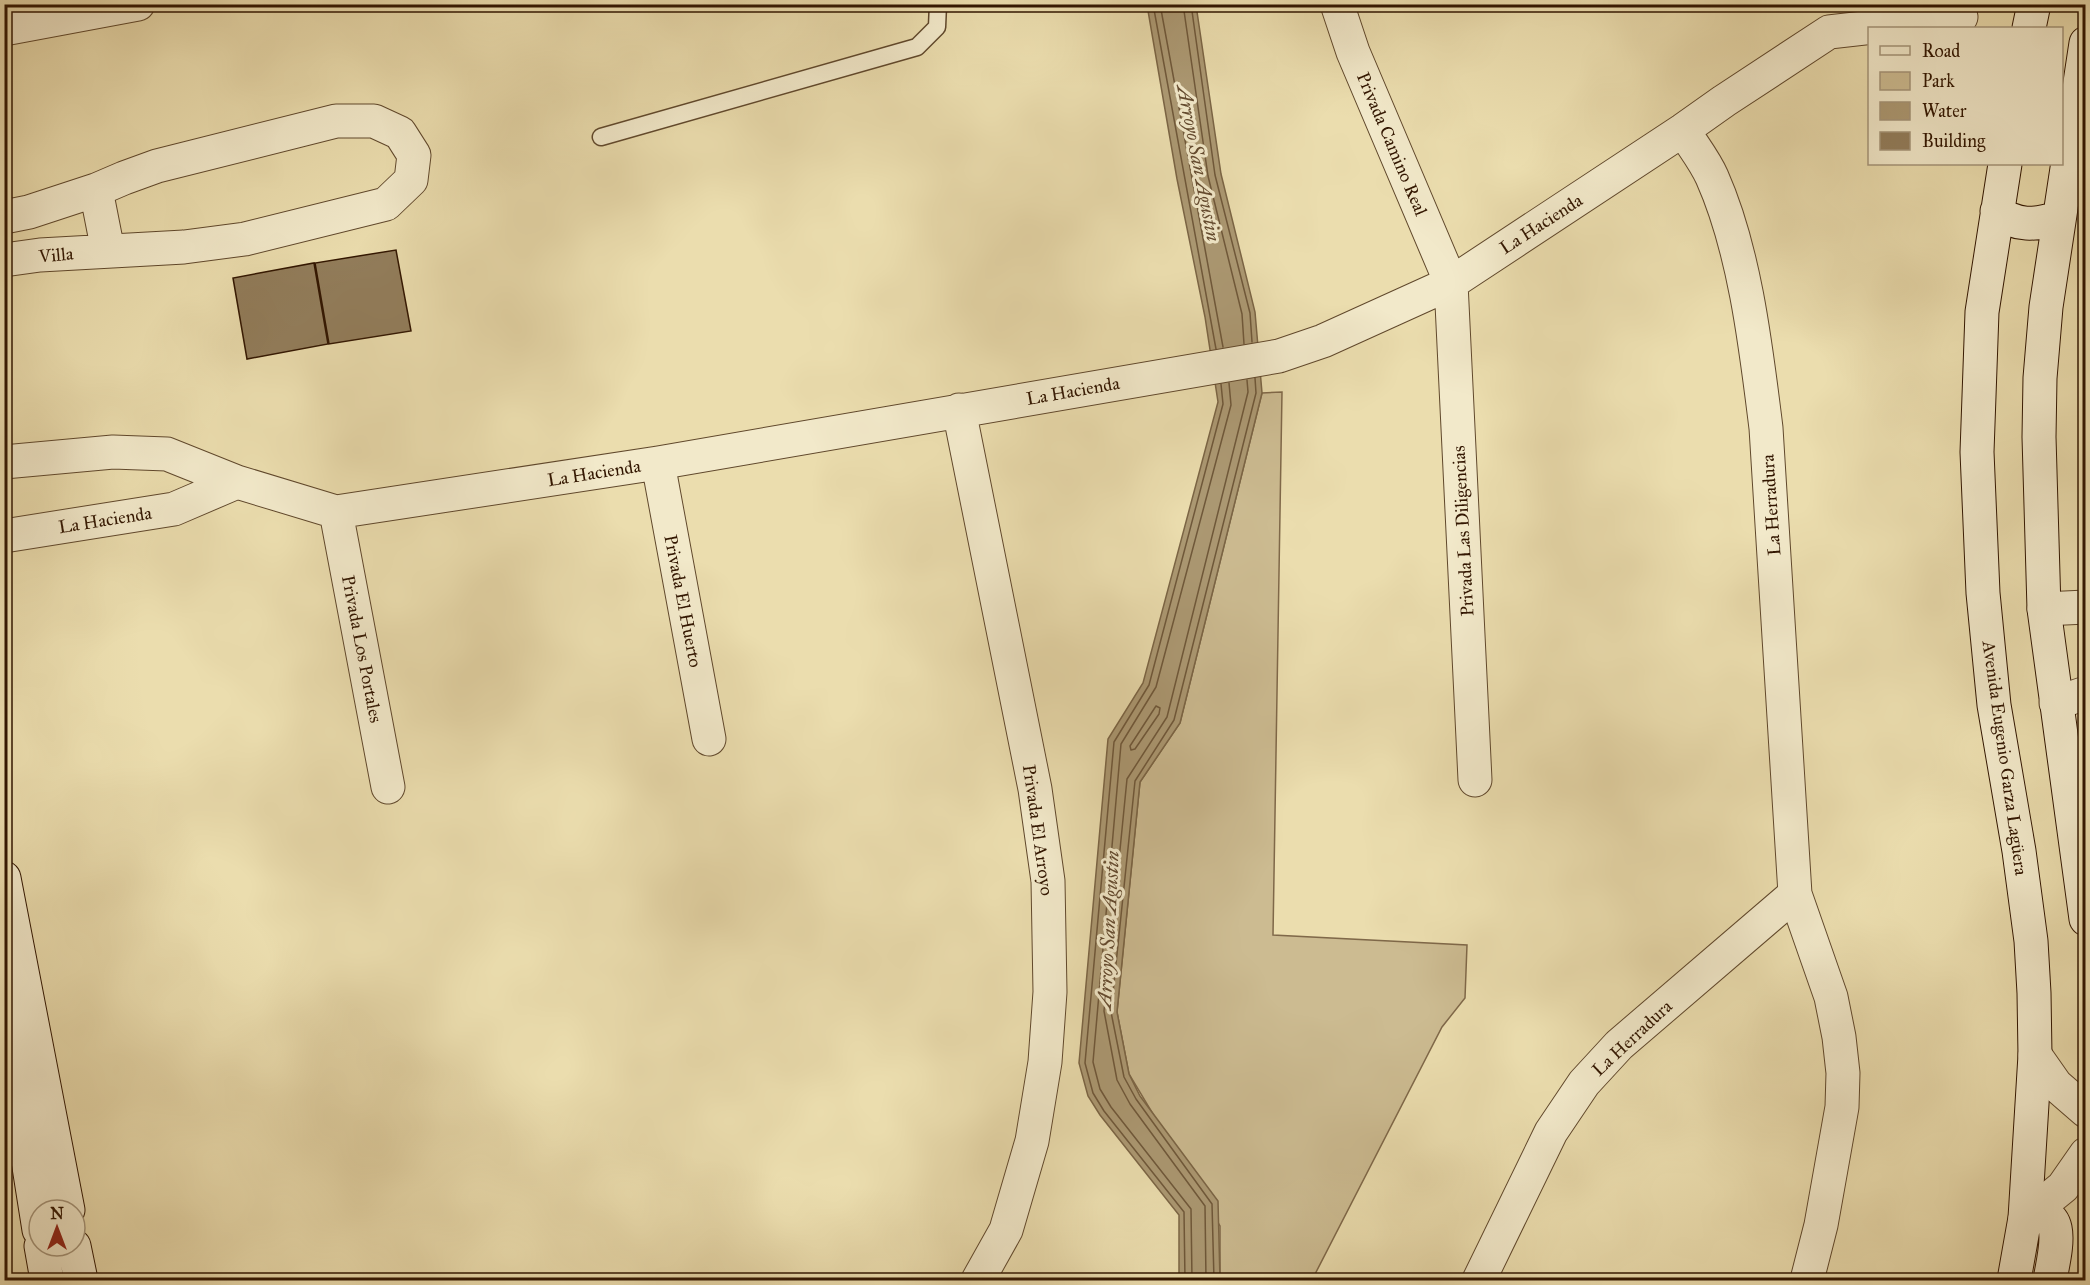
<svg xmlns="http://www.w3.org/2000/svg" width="2090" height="1285" viewBox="0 0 2090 1285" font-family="'IM FELL Great Primer',serif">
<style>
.green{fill:#ccbb91;stroke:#7f6849;stroke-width:1.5}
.water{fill:#ac9973;stroke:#7b6545;stroke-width:1.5}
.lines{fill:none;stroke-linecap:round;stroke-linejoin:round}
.shore{stroke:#6f583a;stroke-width:1.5}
.building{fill:#927d5b;stroke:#321601;stroke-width:1.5}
.service-casing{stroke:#60482c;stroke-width:19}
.minor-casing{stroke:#60482c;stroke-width:35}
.secondary-casing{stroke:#321601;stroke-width:35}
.service{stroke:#f2e9ca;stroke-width:16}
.minor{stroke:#f2e9ca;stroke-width:33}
.secondary{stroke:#f2e9ca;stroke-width:33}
.labels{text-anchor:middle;stroke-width:6;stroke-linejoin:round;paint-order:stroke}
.street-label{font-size:18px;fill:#321601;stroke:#f2e9ca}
.water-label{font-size:20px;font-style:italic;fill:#634a2f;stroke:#f2e9ca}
</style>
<rect width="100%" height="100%" fill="#ebddae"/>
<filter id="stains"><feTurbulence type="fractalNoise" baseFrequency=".00333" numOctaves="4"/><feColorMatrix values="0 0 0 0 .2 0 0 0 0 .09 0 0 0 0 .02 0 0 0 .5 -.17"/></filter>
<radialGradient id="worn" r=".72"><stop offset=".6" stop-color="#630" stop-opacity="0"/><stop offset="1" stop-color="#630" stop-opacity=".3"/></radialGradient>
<!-- green -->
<path class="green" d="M1282,392l-9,543 194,10 -2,53 -23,29 -130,253h-92v-54l-91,-152 -12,-62 23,-230 40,-59 82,-330z"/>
<!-- water -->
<path class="water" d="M1147,5h49l25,169 34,138 7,81 -82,330 -40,59 -23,230 12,62 11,22 78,105 2,79h-41v-65l-79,-100 -12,-19 -9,-33 29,-324 35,-56 75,-281 -13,-85 -28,-138z"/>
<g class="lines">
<!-- shore -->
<path class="shore" d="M1153,4l63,345
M1160,4l63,343
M1183,4l25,172 34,138 2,30
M1191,4l24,171 35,138 2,29
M1156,706l4,2 -1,6 -24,35 -4,1 -1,-4z
M1185,1280l-1,-68 -80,-101 -11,-18 -8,-30 29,-321 35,-57 74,-281 -2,-20
M1192,1280l-1,-71 -80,-102 -11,-18 -7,-27 28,-318 35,-57 75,-282 -2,-22
M1206,1280l-1,-74 -75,-102 -13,-24 -13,-69 23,-232 40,-62 81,-325 -1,-12
M1214,1280l-2,-76 -76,-105 -12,-22 -13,-65 24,-231 39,-61 82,-327 -1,-15"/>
</g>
<!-- building -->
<path class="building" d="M396,250l15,81 -82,13 -14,-81z
M314,263l14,81 -81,15 -14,-81z"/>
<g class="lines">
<defs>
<path id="service" d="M601,137l316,-90 20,-20 1,-23"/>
<path id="minor" d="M1337,4l16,48 98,231 24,497
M4,29l134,-25
M1683,130c10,16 22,31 29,47 33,74 44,171 54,251l29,466 36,103 8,40 4,36 -1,34 -21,118 -14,55
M96,190l12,61
M4,217l25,-5 67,-22 28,-12 33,-12 179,-45h38l26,12 14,22 -3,25 -25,24 -141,35 -61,8 -144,8 -36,5
M959,410l76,379 13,92 2,111 -5,70 -13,79 -26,89 -28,50
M4,462l109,-10 54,2 70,28 99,30 322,-49 621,-107 44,-15 128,-58 232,-153 41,-29 105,-69 132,-15
M658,463l51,276
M336,512l52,275
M4,536l170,-27 63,-27
M2044,609l42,-2
M2056,703l30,-10
M2035,1055l21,30 30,26
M2025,1218l38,-31 23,-33
M1479,1280l72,-148 33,-49 35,-38 176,-151"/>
<path id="secondary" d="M2029,28l5,-24
M2086,43l-40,264 -6,71 -1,59 5,172 42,310
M2005,164l-23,148 -5,140 6,141 11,112 25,146 12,90 3,52 1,62 -10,163 -11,62
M1997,211c19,16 39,14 61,7
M4,878l64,332
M4,1009l35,221
M2025,1218c45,-16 29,37 25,62
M41,1246l6,34
M74,1246l7,34"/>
</defs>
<!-- service casing -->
<use href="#service" class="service-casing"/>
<!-- minor casing -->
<use href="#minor" class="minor-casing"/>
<!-- secondary casing -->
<use href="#secondary" class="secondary-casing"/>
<!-- service -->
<use href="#service" class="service"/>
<!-- minor -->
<use href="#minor" class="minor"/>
<!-- secondary -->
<use href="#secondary" class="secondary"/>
</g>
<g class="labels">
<!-- street labels -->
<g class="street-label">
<text transform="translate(1392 144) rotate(67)" y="6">Privada Camino Real</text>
<text transform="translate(1541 224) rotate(-33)" y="6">La Hacienda</text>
<text transform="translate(56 255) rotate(-5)" y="6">Villa</text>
<text transform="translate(1073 391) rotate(-10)" y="6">La Hacienda</text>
<text transform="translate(594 473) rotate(-9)" y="6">La Hacienda</text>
<text transform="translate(1771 505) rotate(-94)" y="6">La Herradura</text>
<text transform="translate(105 520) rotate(-9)" y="6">La Hacienda</text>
<text transform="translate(1463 531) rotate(-93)" y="6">Privada Las Diligencias</text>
<text transform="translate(683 601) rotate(79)" y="6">Privada El Huerto</text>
<text transform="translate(362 649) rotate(79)" y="6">Privada Los Portales</text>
<text transform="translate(2005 758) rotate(82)" y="6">Avenida Eugenio Garza Lagüera</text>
<text transform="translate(1038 830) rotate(82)" y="6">Privada El Arroyo</text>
<text transform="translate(1632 1038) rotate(-43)" y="6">La Herradura</text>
</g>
<!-- water labels -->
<g class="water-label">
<text transform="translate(1199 163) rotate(79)" y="7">Arroyo San Agustin</text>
<text transform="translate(1108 930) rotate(-87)" y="7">Arroyo San Agustin</text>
</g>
</g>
<!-- margin -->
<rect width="2090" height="1285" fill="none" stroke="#ebddae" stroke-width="24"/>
<rect x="6" y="6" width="2078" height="1273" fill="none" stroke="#321601" stroke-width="3"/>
<rect x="12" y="12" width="2066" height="1261" fill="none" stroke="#321601" stroke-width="1.5"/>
<!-- legend -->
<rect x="1868" y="27" width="195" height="138" fill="#f2e9ca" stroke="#a5957a" stroke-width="1.5"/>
<rect x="1880" y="46" width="30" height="9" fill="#f2e9ca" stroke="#a5957a" stroke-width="1.5"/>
<text x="1922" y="57" font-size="18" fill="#321601">Road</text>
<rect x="1880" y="72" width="30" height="18" fill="#ccbb91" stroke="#a5957a" stroke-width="1.5"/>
<text x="1922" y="87" font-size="18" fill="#321601">Park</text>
<rect x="1880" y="102" width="30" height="18" fill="#ac9973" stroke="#a5957a" stroke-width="1.5"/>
<text x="1922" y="117" font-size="18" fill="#321601">Water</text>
<rect x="1880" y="132" width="30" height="18" fill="#927d5b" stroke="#a5957a" stroke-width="1.5"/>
<text x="1922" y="147" font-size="18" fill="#321601">Building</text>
<!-- north arrow -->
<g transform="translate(57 1228)"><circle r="28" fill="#f2e9ca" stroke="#a5957a" stroke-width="1.5"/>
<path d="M0-4.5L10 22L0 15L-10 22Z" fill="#8f2418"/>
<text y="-9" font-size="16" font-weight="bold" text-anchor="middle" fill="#321601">N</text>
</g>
<rect width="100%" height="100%" filter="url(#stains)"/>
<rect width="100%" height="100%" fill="url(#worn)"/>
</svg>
